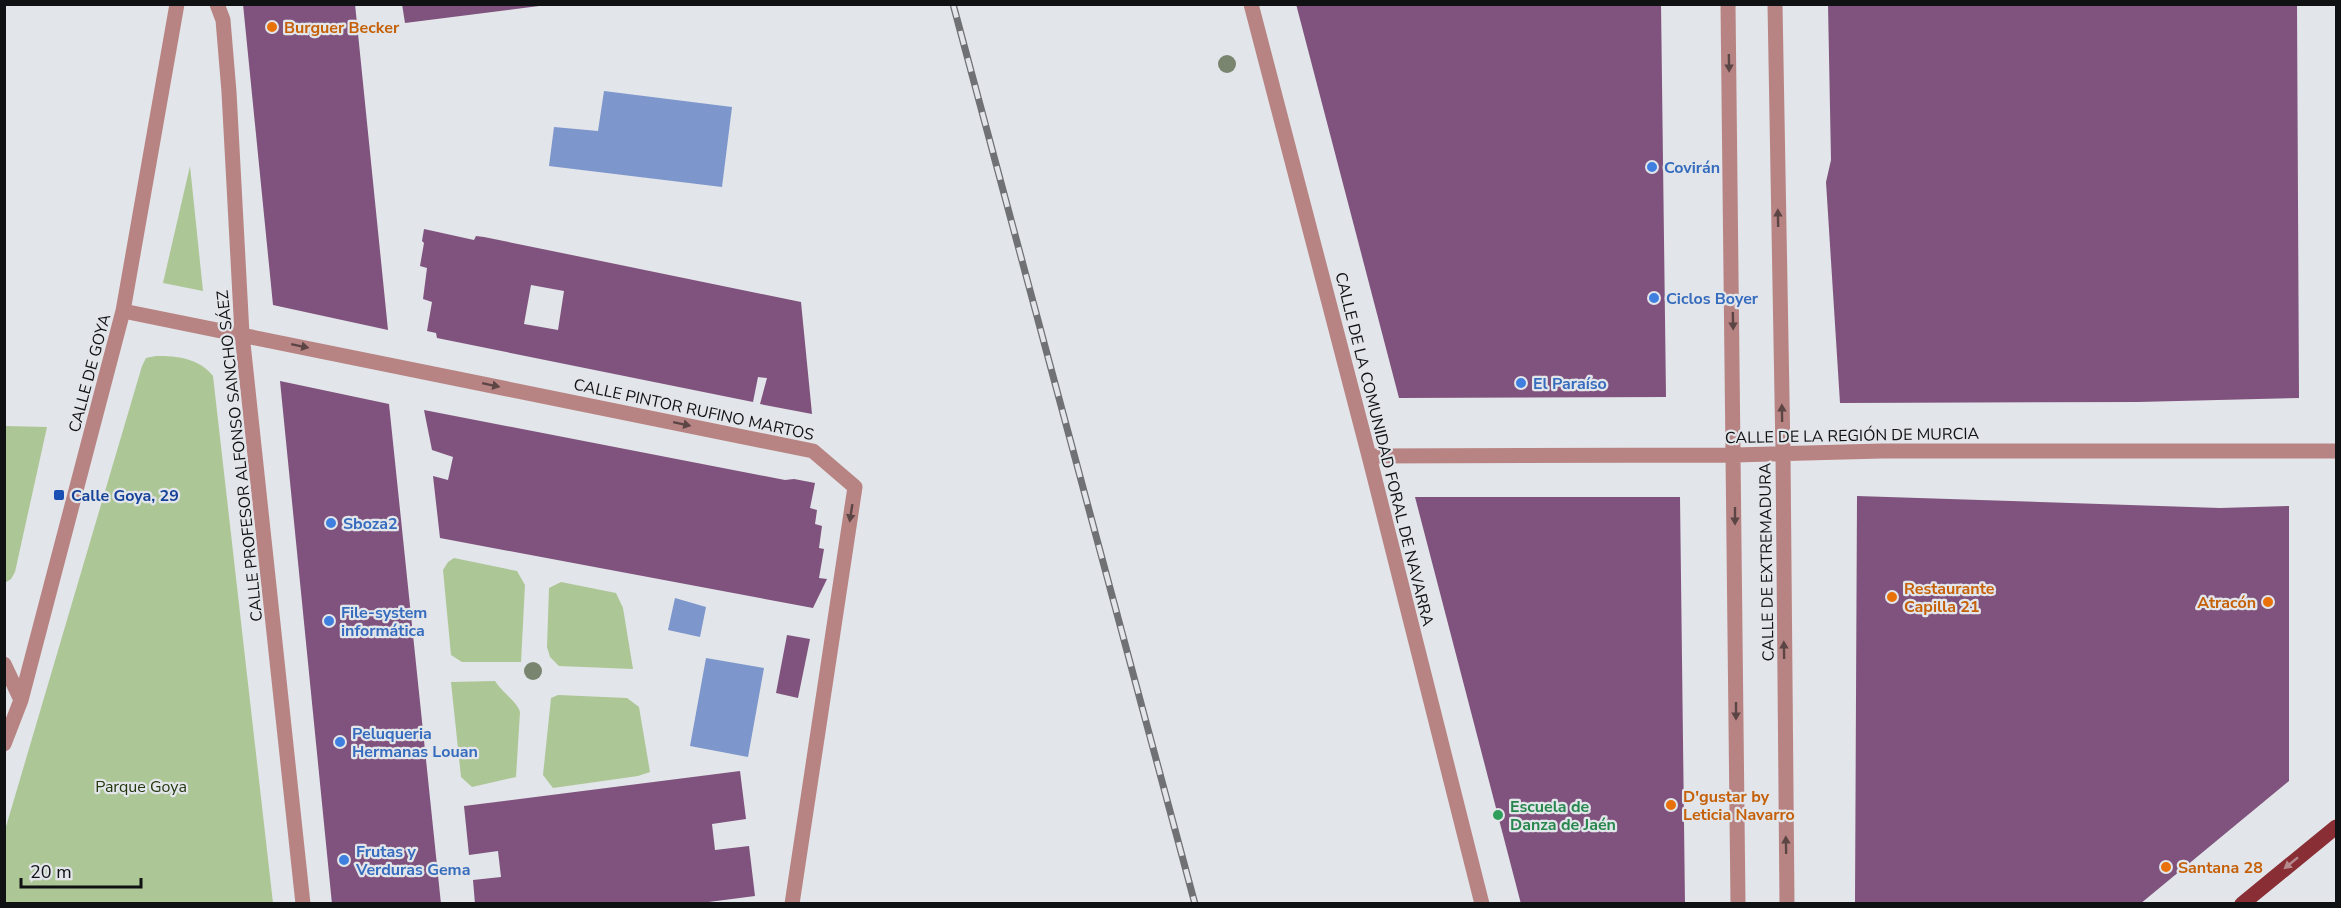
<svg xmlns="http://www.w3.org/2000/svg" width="2341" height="908" viewBox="0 0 2341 908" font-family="'Nunito Sans',sans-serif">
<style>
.green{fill:#adc696}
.water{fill:#7d96cb}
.building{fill:#7f537d;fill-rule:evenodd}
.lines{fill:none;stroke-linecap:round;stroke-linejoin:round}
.minor{stroke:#b88483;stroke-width:15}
.major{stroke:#882e34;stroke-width:15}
.rail-casing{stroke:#6f7174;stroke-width:7}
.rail{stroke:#e2e5e9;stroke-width:4.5;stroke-dasharray:14;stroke-linecap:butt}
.tree{fill:#7a8570}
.oneway{fill:#5c4545}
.oneway2{fill:#b58a8e}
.food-dot{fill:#e8710a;stroke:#e2e5e9;stroke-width:2}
.shop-dot{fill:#3f7fe0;stroke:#e2e5e9;stroke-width:2}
.transit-dot{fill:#1a4fb4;stroke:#e2e5e9;stroke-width:2}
.leisure-dot{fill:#2e9e5b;stroke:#e2e5e9;stroke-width:2}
.labels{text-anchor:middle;stroke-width:4.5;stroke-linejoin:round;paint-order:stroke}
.food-label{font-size:16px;font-weight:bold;fill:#c56008;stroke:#e2e5e9;text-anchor:start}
.shop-label{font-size:16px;font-weight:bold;fill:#366cbe;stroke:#e2e5e9;text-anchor:start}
.street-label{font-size:16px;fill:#101113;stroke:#e2e5e9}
.transit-label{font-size:16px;font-weight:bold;fill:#164399;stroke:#e2e5e9;text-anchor:start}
.park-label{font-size:16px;fill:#24370d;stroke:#e2e5e9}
.leisure-label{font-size:16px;font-weight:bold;fill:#27864d;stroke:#e2e5e9;text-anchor:start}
</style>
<rect width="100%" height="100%" fill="#e2e5e9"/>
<!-- green -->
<path class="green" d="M190,166l13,125 -40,-8z
M156,356c21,0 43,2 57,20l60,527h-268v-73l137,-464 4,-8z
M5,426l42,1 -32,145 -4,7 -6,4z
M454,558l63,13 8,14 -4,77h-59l-11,-7 -8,-85 5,-8z
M561,582l55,11 7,15 10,61 -74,-3 -9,-9 -3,-10 2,-59z
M495,681c6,10 23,22 25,31l-4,65 -44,10 -11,-10 -10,-95z
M558,695l69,3 12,9 11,65 -12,4 -85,12 -10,-13 8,-77z"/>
<!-- water -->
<path class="water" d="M604,91l128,16 -10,80 -173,-21 5,-39 44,4z
M675,598l31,9 -6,30 -32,-7z
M706,658l58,10 -16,89 -58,-11z"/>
<!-- building -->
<path class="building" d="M243,4h112l33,326 -115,-25z
M402,4h137v2l-134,17z
M1296,4h365l5,393 -267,1z
M1828,4h469l2,394 -161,4 -298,1 -14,-221 5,-22z
M424,229l50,11 2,-4 8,1 317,65 11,112 -52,-10 7,-26 -9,-1 -5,25 -316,-64 -1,-5 -9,-2 5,-29 -9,-3 4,-31 -7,-2 4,-23 -2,-2zM531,285l33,6 -6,39 -34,-6z
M280,381l109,23 52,500h-109z
M424,410l361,70 9,-1 21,4 -5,25 7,2 -2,14 7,2 -3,22 5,1 -5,29 8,1 -14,29 -373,-70 -7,-62 15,4 5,-23 -21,-7z
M1857,496l363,12 69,-2v275l-149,123h-285z
M1415,497h265l5,407h-164z
M787,635l23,4 -12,59 -22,-5z
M740,771l6,48 -34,5 3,26 34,-4 6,50 -62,8h-218l-2,-24 28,-3 -3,-26 -29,4 -5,-49z"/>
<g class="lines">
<!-- minor -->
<path class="minor" d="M217,4l6,16 6,72 13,242 61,570
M1251,4l118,452 113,448
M1728,4l10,900
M1775,4l8,449 4,451
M123,311l690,140 42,36 -63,417
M1369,456l366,-1 147,-4h454
M4,664l17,36
M4,744l17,-44 102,-389 54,-307"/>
<!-- major -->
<path class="major" d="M2242,904l94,-77"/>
<defs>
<path id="rail" d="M953,4l242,900"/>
</defs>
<!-- rail casing -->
<use href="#rail" class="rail-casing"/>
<!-- rail -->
<use href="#rail" class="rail"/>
</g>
<!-- trees -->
<g class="tree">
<circle cx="1227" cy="64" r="9"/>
<circle cx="533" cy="671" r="9"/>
</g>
<!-- one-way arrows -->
<defs><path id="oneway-solid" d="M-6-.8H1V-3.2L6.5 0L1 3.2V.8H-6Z" transform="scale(1.5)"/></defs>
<g class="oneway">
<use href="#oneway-solid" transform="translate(1729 63) rotate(89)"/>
<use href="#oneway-solid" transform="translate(1778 218) rotate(-91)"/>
<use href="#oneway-solid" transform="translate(1733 321) rotate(89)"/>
<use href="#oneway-solid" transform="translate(300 346) rotate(12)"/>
<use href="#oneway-solid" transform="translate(491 385) rotate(12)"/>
<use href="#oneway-solid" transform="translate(1782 413) rotate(-91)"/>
<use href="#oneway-solid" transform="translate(682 424) rotate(12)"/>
<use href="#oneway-solid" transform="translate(851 513) rotate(99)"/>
<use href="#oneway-solid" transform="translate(1735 516) rotate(90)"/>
<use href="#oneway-solid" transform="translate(1784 650) rotate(-91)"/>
<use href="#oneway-solid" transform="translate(1736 711) rotate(90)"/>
<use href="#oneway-solid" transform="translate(1786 845) rotate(-91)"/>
</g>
<use class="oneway2" href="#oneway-solid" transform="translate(2291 863) rotate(141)"/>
<!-- markers -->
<g class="food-dot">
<circle cx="272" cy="27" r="6"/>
<circle cx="1892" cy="597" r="6"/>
<circle cx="2268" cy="602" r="6"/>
<circle cx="1671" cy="805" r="6"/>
<circle cx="2166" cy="867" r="6"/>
</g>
<g class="shop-dot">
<circle cx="1652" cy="167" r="6"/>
<circle cx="1654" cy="298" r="6"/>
<circle cx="1521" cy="383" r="6"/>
<circle cx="331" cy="523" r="6"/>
<circle cx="329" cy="621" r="6"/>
<circle cx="340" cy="742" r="6"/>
<circle cx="344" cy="860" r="6"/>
</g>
<rect class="transit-dot" x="53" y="489" width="12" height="12" rx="3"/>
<circle class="leisure-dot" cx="1498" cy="815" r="6"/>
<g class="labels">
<!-- food labels -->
<g class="food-label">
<text x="284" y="33">Burguer Becker</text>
<text x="1904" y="594">Restaurante<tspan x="1904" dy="18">Capilla 21</tspan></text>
<text x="2256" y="608" text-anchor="end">Atracón</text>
<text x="1683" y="802">D'gustar by<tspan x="1683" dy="18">Leticia Navarro</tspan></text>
<text x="2178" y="873">Santana 28</text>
</g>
<!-- shop labels -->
<g class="shop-label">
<text x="1664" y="173">Covirán</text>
<text x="1666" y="304">Ciclos Boyer</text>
<text x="1533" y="389">El Paraíso</text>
<text x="343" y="529">Sboza2</text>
<text x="341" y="618">File-system<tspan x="341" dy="18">informática</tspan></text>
<text x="352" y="739">Peluqueria<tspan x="352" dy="18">Hermanas Louan</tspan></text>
<text x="356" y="857">Frutas y<tspan x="356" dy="18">Verduras Gema</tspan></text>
</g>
<!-- street labels -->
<g class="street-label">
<text transform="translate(89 373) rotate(-75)" y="6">CALLE DE GOYA</text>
<text transform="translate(694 409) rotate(12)" y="6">CALLE PINTOR RUFINO MARTOS</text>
<text transform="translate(1852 435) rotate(-1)" y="6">CALLE DE LA REGIÓN DE MURCIA</text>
<text transform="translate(1385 449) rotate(76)" y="6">CALLE DE LA COMUNIDAD FORAL DE NAVARRA</text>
<text transform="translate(239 456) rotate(-96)" y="6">CALLE PROFESOR ALFONSO SANCHO SÁEZ</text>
<text transform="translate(1766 562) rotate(-91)" y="6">CALLE DE EXTREMADURA</text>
</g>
<!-- transit labels -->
<g class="transit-label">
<text x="71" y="501">Calle Goya, 29</text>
</g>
<!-- park labels -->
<g class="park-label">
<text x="141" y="792">Parque Goya</text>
</g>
<!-- leisure labels -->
<g class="leisure-label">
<text x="1510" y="812">Escuela de<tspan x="1510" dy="18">Danza de Jaén</tspan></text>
</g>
</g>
<!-- border -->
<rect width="2341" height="908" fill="none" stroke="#101113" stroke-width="12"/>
<!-- scale -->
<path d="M21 878v9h120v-9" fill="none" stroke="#101113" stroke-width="3"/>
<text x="30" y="878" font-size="18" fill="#101113" stroke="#e2e5e9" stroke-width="4.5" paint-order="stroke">20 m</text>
</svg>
